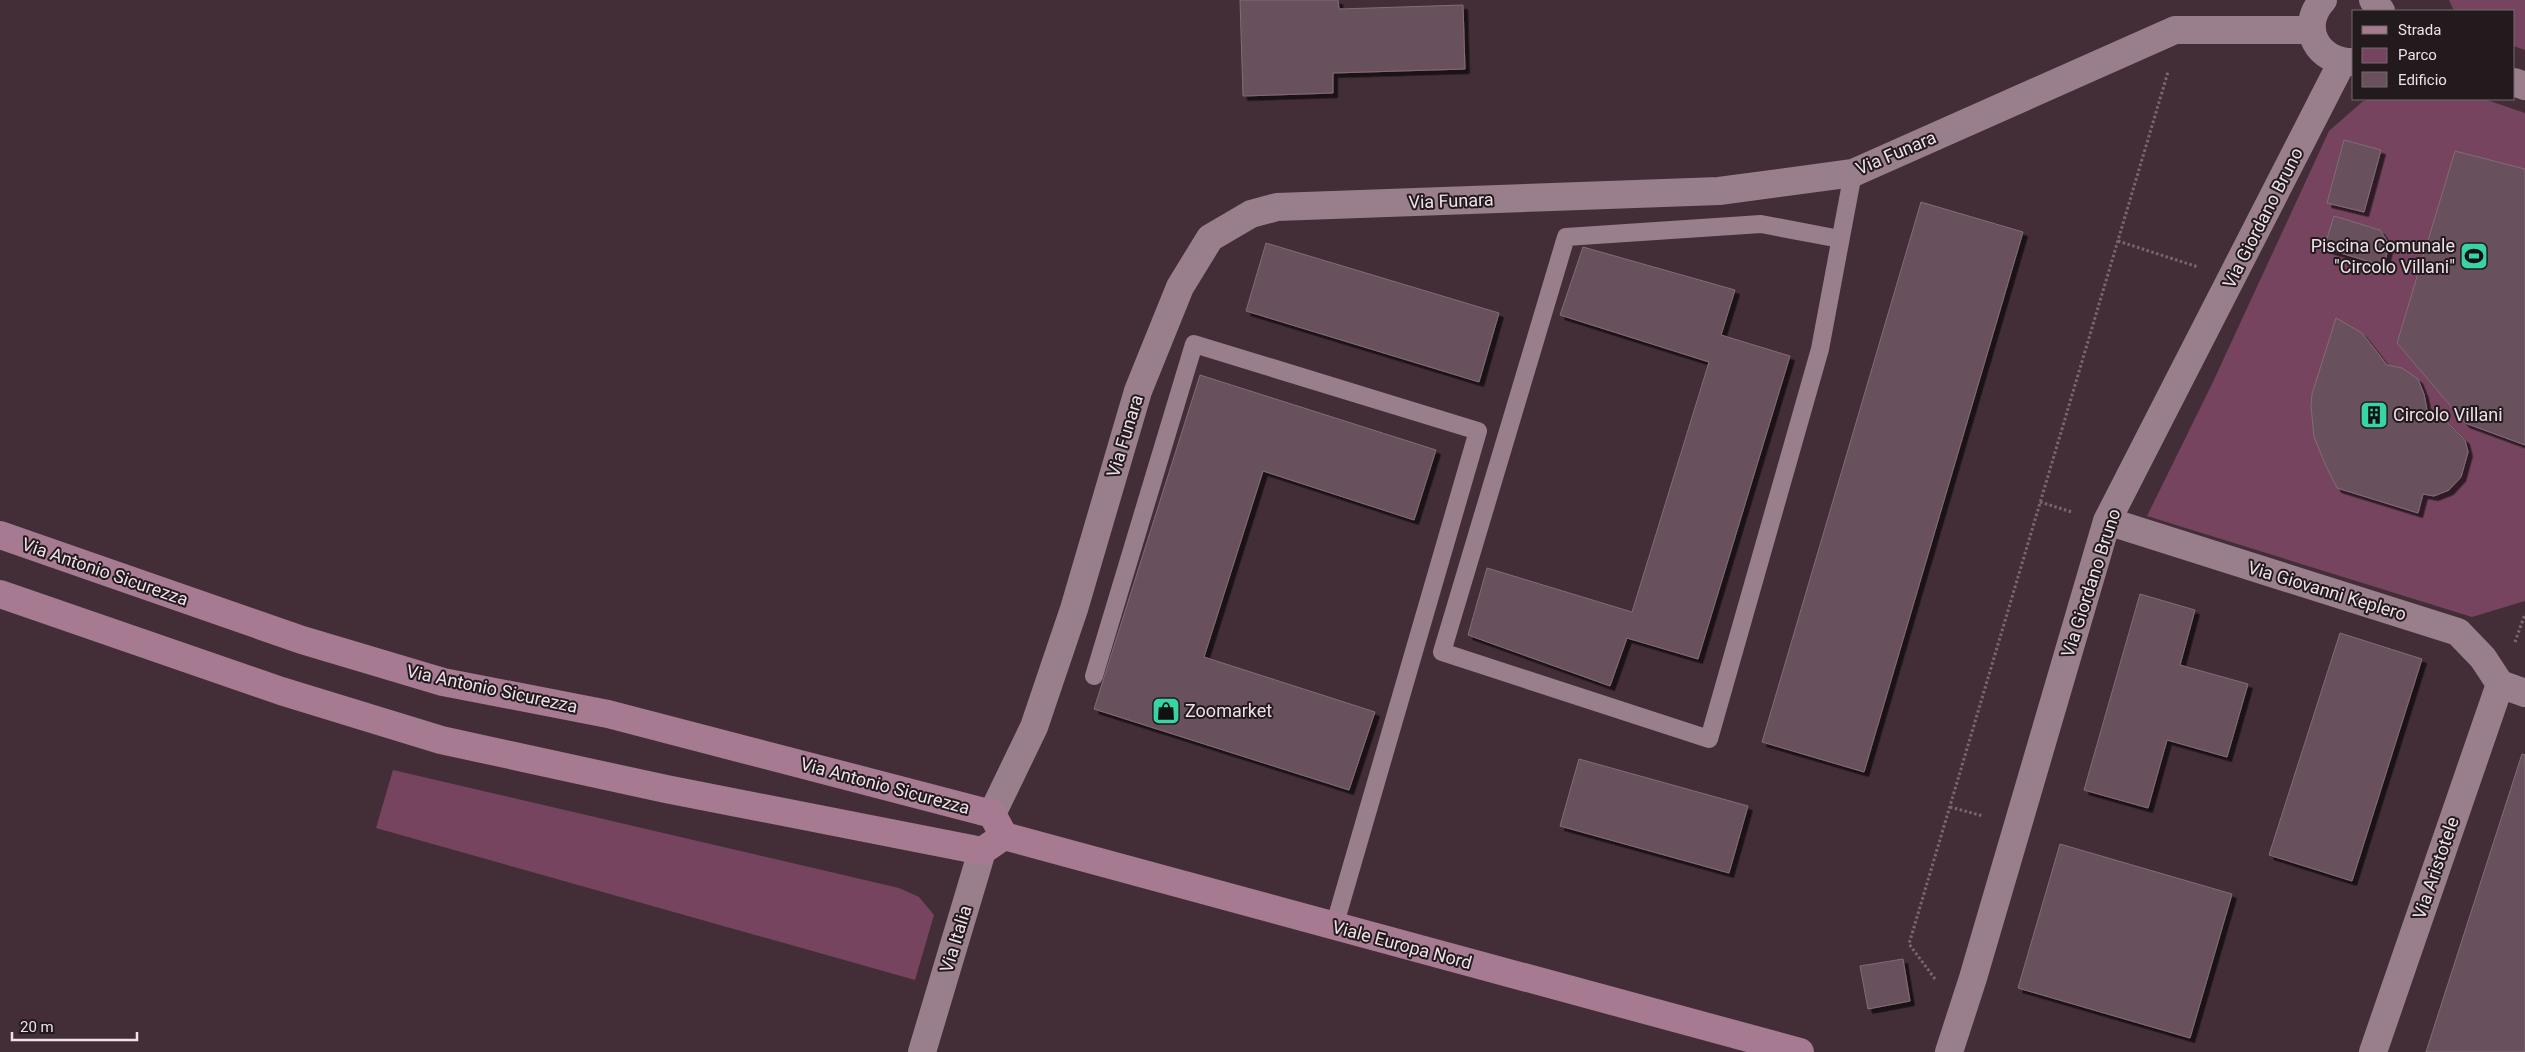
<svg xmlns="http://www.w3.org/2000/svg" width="2525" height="1052" viewBox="0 0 2525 1052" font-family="Roboto,sans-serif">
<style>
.green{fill:#76445e}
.building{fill:#68515c;stroke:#836b76;filter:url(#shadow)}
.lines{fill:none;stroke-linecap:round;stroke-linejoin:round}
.path{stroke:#796770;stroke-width:3;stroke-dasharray:2.5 2.5;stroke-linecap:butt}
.lane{stroke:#987f8b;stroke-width:18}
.street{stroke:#987f8b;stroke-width:28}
.secondary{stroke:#a67a91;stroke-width:28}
.labels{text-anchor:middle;stroke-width:4;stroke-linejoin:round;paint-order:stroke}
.street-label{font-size:18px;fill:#eee1e7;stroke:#231a1e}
.poi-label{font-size:18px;fill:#eee1e7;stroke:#231a1e;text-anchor:start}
</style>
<defs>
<filter id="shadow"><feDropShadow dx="4.5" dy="4.5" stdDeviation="0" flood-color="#0009"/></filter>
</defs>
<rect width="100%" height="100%" fill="#432e38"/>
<!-- green -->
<path class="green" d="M2449,0h76v50l-11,-4v-35h-60z
M2369,99h115l41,14v488l-53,16 -325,-101 65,-132 117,-253 33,-29z
M393,770l506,118 20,9 15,18 -19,65 -539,-152z"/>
<!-- building -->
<path class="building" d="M1240,0h98l1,9 124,-4 2,64 -132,4v20l-90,3z
M2344,140l37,10 -17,62 -37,-9z
M2455,151l70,18v276l-60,-22 -68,-80z
M1921,202l102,30 -159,540 -102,-30z
M2334,216l46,14 9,14 -5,22 -60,-18z
M1266,243l233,70 -20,69 -233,-71z
M1583,247l152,43 -14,45 69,21 -92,303 -71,-21 -17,48 -142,-51 19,-67 145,44 77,-250 -149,-47z
M2336,318l26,15 25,32 15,3 16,11 6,15 3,16 17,9 21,21 3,12 -7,25 -12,13 -15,6 -11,-2 -5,19 -81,-25 -11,-22 -12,-29 -3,-31 1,-12z
M1200,375l236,75 -22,70 -151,-49 -59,186 171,55 -26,78 -255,-81z
M2140,594l55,16 -15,55 68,19 -21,73 -60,-17 -19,68 -64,-18z
M2340,633l82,26 -70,222 -83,-26z
M2522,754l3,1v297h-99z
M1579,759l169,47 -19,67 -169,-47z
M2060,844l172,50 -42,144 -172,-50z
M1903,959l7,42 -42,8 -8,-43z"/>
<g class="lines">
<!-- path -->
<path class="path" d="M2118,241l80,26
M2040,502l32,10
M2515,642l10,-28
M1950,807l33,9
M1935,979l-26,-35 259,-872"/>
<!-- lane -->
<path class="lane" d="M1840,239l-79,-15 -195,13 -124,415 267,87 111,-390 33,-176
M1094,676l100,-332 284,87 -144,496"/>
<!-- street -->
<path class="street" d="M2323,0c-25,28 -5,63 31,62
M2373,0l8,11
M2514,82l11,4
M2107,521l351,111 25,26 17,26 25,9
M992,814l42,-87 40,-118 64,-218 42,-104 30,-49 41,-24 26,-7 442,-16 134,-18 322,-143h136
M922,1052l60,-201
M1949,1052l24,-74 134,-457 235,-459
M2373,1052l127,-368"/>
<!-- secondary -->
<path class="secondary" d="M0,535l302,105 141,42 165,32 384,100 12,22
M0,594l281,97 160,49 225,49 316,62 22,-15
M1004,836l796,216"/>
</g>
<!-- icons -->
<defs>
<symbol id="stadium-square" viewBox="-11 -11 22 22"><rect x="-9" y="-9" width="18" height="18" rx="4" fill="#37d4a6" stroke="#231a1e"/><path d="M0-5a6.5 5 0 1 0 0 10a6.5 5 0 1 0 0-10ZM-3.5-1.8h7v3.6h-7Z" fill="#111"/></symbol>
<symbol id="building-square" viewBox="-11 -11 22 22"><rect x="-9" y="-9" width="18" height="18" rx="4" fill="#37d4a6" stroke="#231a1e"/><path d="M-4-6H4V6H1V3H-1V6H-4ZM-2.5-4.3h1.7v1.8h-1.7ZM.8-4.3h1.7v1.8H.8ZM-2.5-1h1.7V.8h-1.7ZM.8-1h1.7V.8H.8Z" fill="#111"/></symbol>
<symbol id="shop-square" viewBox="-11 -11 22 22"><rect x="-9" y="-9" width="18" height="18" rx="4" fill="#37d4a6" stroke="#231a1e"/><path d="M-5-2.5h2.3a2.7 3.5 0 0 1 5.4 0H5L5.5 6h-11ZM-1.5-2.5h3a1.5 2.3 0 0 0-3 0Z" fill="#111"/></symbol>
</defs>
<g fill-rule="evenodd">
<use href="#stadium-square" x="2458" y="240" width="32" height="32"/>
<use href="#building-square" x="2358" y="399" width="32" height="32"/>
<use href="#shop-square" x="1150" y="695" width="32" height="32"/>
</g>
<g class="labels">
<!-- street labels -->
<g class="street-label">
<text transform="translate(1896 153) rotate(-23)" y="6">Via Funara</text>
<text transform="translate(1451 201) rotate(-2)" y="6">Via Funara</text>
<text transform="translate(2263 218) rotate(-63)" y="6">Via Giordano Bruno</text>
<text transform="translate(1125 436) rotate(-73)" y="6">Via Funara</text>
<text transform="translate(105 572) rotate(19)" y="6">Via Antonio Sicurezza</text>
<text transform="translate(2091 583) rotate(-72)" y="6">Via Giordano Bruno</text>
<text transform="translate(2327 591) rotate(17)" y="6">Via Giovanni Keplero</text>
<text transform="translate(492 689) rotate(12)" y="6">Via Antonio Sicurezza</text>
<text transform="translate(885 786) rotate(15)" y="6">Via Antonio Sicurezza</text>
<text transform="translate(2436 868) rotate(-71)" y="6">Via Aristotele</text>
<text transform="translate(956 939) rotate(-73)" y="6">Via Italia</text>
<text transform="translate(1402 945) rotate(15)" y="6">Viale Europa Nord</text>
</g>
<!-- poi labels -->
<g class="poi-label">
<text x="2455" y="252" text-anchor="end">Piscina Comunale<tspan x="2455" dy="21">"Circolo Villani"</tspan></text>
<text x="2393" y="421">Circolo Villani</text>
<text x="1185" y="717">Zoomarket</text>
</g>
</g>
<!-- legend -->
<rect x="2352" y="10" width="162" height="90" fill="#231a1e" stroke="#746a6e"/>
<rect x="2362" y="26" width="25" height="8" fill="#a67a91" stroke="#746a6e"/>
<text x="2398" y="35" font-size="15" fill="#eee1e7">Strada</text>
<rect x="2362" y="48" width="25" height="15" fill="#76445e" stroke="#746a6e"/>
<text x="2398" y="60" font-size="15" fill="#eee1e7">Parco</text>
<rect x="2362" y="72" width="25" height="15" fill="#68515c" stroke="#746a6e"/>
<text x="2398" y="85" font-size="15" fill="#eee1e7">Edificio</text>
<!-- scale -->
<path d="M12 1032v8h125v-8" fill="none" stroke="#eee1e7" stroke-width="2.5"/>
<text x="20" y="1032" font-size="15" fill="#eee1e7" stroke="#231a1e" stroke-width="4" paint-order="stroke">20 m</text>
</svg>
